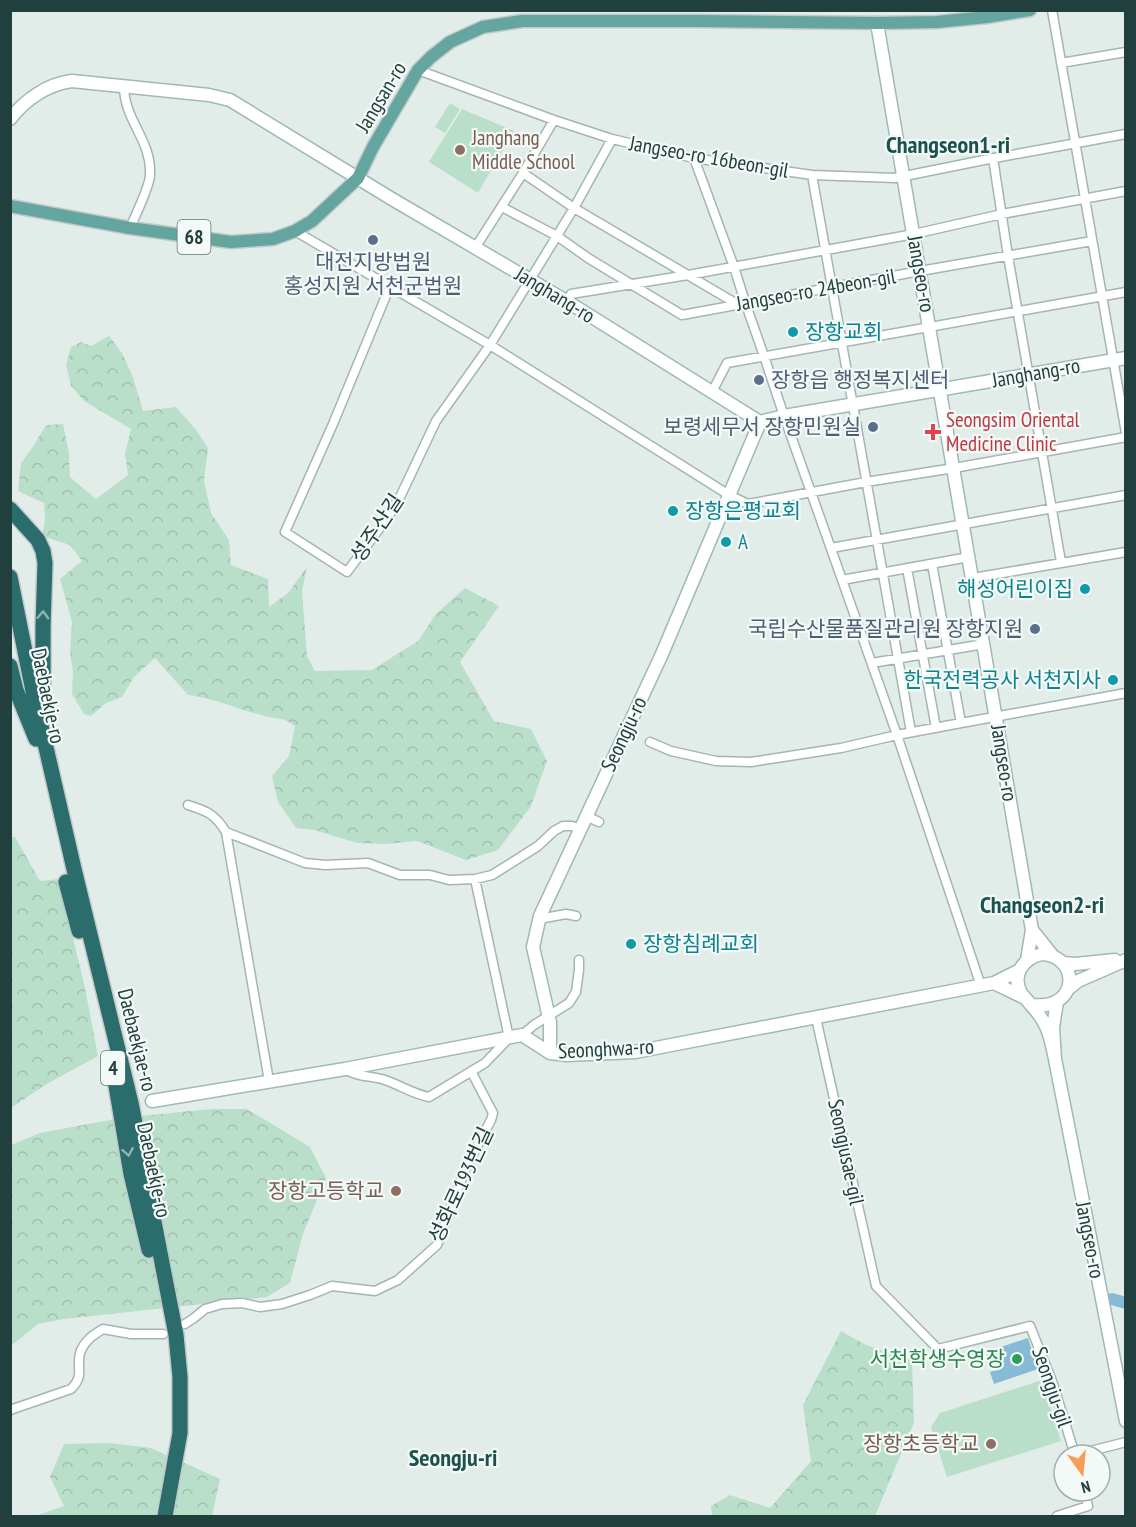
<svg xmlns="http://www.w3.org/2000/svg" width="1136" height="1527" viewBox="0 0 1136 1527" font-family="'PT Sans Narrow','Noto Sans KR',sans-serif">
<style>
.forest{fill:url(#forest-crowns)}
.garden{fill:#b9dfcb}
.water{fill:#87bad5}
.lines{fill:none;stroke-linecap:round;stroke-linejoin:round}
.river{stroke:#87bad5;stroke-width:12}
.street-casing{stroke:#a4b5b3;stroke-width:11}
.secondary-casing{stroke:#9fb9b5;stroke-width:15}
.primary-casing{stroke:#c1c9c9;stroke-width:15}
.highway-casing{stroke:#c1c9c9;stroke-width:18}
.street{stroke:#fff;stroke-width:8}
.secondary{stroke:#fff;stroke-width:12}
.primary{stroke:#64a5a0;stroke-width:12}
.highway{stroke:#2b6d6c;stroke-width:15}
.oneway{stroke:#8fb3b2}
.education-dot{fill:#8d6e63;stroke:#f3f9f7;stroke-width:2}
.service-dot{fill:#5c6f8a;stroke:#f3f9f7;stroke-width:2}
.culture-dot{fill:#0f9aa8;stroke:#f3f9f7;stroke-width:2}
.health-dot{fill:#e0444e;stroke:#f3f9f7;stroke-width:2}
.leisure-dot{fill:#2e9e5b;stroke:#f3f9f7;stroke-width:2}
.labels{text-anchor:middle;stroke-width:4.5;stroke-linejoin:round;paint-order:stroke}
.shield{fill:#f3f9f7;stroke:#607775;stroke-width:1.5}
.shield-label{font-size:20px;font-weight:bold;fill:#213f3d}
.street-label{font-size:21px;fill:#213f3d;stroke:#f3f9f7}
.education-label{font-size:21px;fill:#785e54;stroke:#f3f9f7;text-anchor:end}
.service-label{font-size:21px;fill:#4e5e75;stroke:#f3f9f7;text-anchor:end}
.culture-label{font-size:21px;fill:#0d838f;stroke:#f3f9f7;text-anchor:start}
.health-label{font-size:21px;fill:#be3a42;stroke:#f3f9f7;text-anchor:start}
.leisure-label{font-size:21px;fill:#27864d;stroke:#f3f9f7;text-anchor:end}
.quarter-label{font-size:24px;font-weight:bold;fill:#1b524f;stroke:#f3f9f7}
</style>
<defs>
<pattern id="forest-crowns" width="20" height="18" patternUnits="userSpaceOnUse" patternTransform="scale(1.5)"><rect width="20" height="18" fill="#b9dfcb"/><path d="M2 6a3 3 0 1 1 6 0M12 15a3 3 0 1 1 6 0" fill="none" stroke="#9fc0af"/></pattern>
</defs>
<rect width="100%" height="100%" fill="#e2edea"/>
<!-- forest -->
<path class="forest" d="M109,336l13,17 11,24 10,34 33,-4 20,23 12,18 -4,33 7,32 18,27 2,25 37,14 1,28 19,-14 19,-26 -5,24 5,65 8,15 57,-1 46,-29 18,-27 29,-26 34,18 -39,56 34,59 37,8 16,32 -16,45 -33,44 -32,10 -49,-19 -32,3 -28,-1 -43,-13 -18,-2 -18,-26 -6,-26 17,-20 6,-30c-14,-10 -15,-6 -30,-10 -26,-6 -50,-18 -77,-21l-33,-37 -21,19 -12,20 -16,6 -15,13 -7,-2 -12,-20 1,-22 -3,-21 2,-29 -12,-43 22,-18 -12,-16 -28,-9 3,-16 -1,-17 -26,-12 3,-28 13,-18 12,-20 17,-1 6,30 1,23 26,22 32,-24 -3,-22 6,-24 -47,-28 -13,-15 -5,-21 5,-18 10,-5 10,4z
M10,837h5l25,44 19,-2 26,109 13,68 -53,29 -34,23z
M211,1109h36l63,38 16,31 -23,56 -13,49 -23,14 -203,22 -26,5 -27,22v-201l29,-12 81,-15z
M841,1331l25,14 46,15 2,63 -39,93h-163l-1,-10 19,-11 40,13 41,-47 -8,-56z
M110,1443l41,5 69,31 -8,37h-177l29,-10 -14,-29 14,-33z"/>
<!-- garden -->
<path class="garden" d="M450,103l10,6 -15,24 -10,-6z
M462,109l52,22 -36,62 -49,-31z
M1042,1380l19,61 -114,36 -16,-50 9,-14z"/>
<!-- water -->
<path class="water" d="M1028,1338l10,31 -44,15 -4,-12 12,-4 -7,-19z"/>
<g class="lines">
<!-- river -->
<path class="river" d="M1112,1299l14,4"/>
<defs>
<path id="street" d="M1052,10l74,423
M1061,63l65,-11
M418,70l136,50 58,19 82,19 118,17 83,3 89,-18 142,-26
M124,86c0,35 28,54 26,89 0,11 -15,41 -20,53
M694,158l40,109 11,35 19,54 20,60 113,319 84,251
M993,158l15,98 53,306
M523,173l51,35 163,96
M812,175l99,557
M502,207l55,29 31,22 94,57 238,-44 172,-30
M295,231l195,114 239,150 19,9 118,-22 88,-14 172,-31
M475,248l48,-75 31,-53
M390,286l-57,138 -48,108 62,40 41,-55 13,-22 35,-74 54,-76 84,-137 38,-69
M568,302l3,-8 117,-19 138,-25 88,-16 88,-20 124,-23
M712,392l15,-29 399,-71
M831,548l295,-53
M932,564l29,159
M907,568l29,160
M973,578l153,-26
M842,580l127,-23
M872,663l112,-19
M650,742l21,9 45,10 35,1 90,-14 56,-13 64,-12 165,-30
M188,805c19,6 27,9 38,27l79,31 20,2 43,-2 32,12h30l19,5 26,-1 17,-4 46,-29 16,-15 9,-5h9l8,3
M586,816l13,6
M226,832l43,249
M539,919l27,-5 10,2
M816,1018l60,268 62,63 92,-23 22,55 23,74 51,-13
M522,1035l12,-10 35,-22 7,-11 3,-22v-10
M345,1069c14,9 25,6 40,11 15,5 28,14 44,17l56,-34 24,-25 -34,-159
M185,1324l9,-6 11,-9 17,-5 20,-1 18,4 22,-3 28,-9 22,-9 43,5 23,-11 39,-35 29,-78 25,-47 2,-7 -22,-42
M10,1410l61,-21c14,-14 5,-20 9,-36 4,-12 13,-18 23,-24l28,5h32
M1057,1516l31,-10 -4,-15"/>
<path id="secondary" d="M877,23l155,907
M10,119c15,-19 37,-35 62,-38l137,14 21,5 162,99 176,103 192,120 24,-6 342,-58
M1042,954c33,2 37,42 8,50 -6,2 -13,1 -19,1 -3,-4 -7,-8 -10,-12 -10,-19 3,-35 21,-39z
M1027,960l5,-30 20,25
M1063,963l12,1 40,-4
M1020,970l-26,13 31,15
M1068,989l10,-8 48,-21
M1031,1005c17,18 19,30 24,54l-2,-31 4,-27
M550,1053v-31l-17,-75 7,-31 122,-262 98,-232
M1055,1059l71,362
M152,1101l193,-32 177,-34 28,18 17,2 68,-3 359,-69"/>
<path id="primary" d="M10,206l120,22 101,14 42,-3 22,-8 17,-10 46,-43 15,-31 45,-77 13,-13 19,-15 33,-15 39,-6h177l178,2 60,-1 50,-5 43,-7"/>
<path id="highway" d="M10,509l28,31 5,11 2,12 -2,64v79
M10,577l23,114 41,178 57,234 45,232 4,42v56l-15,83
M10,666l6,24 20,49
M66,882l13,49
M113,1068l18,106 18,76"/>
</defs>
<!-- street casing -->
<use href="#street" class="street-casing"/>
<!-- secondary casing -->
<use href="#secondary" class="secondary-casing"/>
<!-- primary casing -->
<use href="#primary" class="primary-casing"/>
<!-- highway casing -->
<use href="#highway" class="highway-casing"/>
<!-- street -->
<use href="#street" class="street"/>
<!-- secondary -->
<use href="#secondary" class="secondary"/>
<!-- primary -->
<use href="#primary" class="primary"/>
<!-- highway -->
<use href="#highway" class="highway"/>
</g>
<!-- one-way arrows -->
<defs><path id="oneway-chevron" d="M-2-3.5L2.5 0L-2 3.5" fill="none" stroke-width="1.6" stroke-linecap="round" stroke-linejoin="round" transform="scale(1.5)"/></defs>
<g class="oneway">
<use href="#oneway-chevron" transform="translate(43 615) rotate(-88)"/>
<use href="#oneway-chevron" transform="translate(128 1152) rotate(80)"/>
</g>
<!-- markers -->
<g class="education-dot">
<circle cx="460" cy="150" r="6"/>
<circle cx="396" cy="1191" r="6"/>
<circle cx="991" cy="1444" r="6"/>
</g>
<g class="service-dot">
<circle cx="373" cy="240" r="6"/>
<circle cx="759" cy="380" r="6"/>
<circle cx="873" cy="427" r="6"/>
<circle cx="1035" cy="629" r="6"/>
</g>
<g class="culture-dot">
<circle cx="793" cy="332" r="6"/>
<circle cx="673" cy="511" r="6"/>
<circle cx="726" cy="542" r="6"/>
<circle cx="1085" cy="589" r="6"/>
<circle cx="1113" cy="680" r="6"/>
<circle cx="631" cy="944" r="6"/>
</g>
<path class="health-dot" d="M930 423h6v6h6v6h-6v6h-6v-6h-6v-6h6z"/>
<circle class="leisure-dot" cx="1017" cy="1359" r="6"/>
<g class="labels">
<!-- shield labels -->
<g class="shield">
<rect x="177.5" y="220" width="33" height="34" rx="4.5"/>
<rect x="101" y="1051" width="24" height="34" rx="4.5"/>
</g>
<g class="shield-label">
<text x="194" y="244">68</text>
<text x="113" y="1075">4</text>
</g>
<!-- street labels -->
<g class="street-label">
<text transform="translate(381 97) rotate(-59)" y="7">Jangsan-ro</text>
<text transform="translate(709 157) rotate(10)" y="7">Jangseo-ro 16beon-gil</text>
<text transform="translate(921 274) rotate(80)" y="7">Jangseo-ro</text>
<text transform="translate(816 290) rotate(-10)" y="7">Jangseo-ro 24beon-gil</text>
<text transform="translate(555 295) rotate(31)" y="7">Janghang-ro</text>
<text transform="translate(1036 373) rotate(-10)" y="7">Janghang-ro</text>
<text transform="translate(377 528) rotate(-56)" y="7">성주산길</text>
<text transform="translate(48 696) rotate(78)" y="7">Daebaekje-ro</text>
<text transform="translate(624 734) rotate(-65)" y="7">Seongju-ro</text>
<text transform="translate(1004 763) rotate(81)" y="7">Jangseo-ro</text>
<text transform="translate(137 1040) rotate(76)" y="7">Daebaekjae-ro</text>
<text transform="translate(606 1049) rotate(-3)" y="7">Seonghwa-ro</text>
<text transform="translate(846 1152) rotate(78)" y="7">Seongjusae-gil</text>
<text transform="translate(154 1170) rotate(78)" y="7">Daebaekje-ro</text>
<text transform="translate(461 1185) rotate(-65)" y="7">성화로193번길</text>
<text transform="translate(1090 1240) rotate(79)" y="7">Jangseo-ro</text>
<text transform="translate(1052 1387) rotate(71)" y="7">Seongju-gil</text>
</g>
<!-- education labels -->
<g class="education-label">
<text x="472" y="145" text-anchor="start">Janghang<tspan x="472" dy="24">Middle School</tspan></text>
<text x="384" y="1198">장항고등학교</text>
<text x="979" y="1451">장항초등학교</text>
</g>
<!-- service labels -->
<g class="service-label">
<text x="373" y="269" text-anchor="middle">대전지방법원<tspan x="373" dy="24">홍성지원 서천군법원</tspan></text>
<text x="771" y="387" text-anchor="start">장항읍 행정복지센터</text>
<text x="861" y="434">보령세무서 장항민원실</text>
<text x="1023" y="636">국립수산물품질관리원 장항지원</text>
</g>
<!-- culture labels -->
<g class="culture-label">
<text x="805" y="339">장항교회</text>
<text x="685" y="518">장항은평교회</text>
<text x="738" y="549">A</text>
<text x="1073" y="596" text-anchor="end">해성어린이집</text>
<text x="1101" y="687" text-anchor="end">한국전력공사 서천지사</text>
<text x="643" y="951">장항침례교회</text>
</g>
<!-- health labels -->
<g class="health-label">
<text x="946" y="427">Seongsim Oriental<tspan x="946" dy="24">Medicine Clinic</tspan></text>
</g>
<!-- leisure labels -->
<g class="leisure-label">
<text x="1005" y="1366">서천학생수영장</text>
</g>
<!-- quarter labels -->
<g class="quarter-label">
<text x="948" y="153">Changseon1-ri</text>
<text x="1042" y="913">Changseon2-ri</text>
<text x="453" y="1466">Seongju-ri</text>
</g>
</g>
<!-- border -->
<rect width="1136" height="1527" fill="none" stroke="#213f3d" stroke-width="24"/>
<!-- north arrow -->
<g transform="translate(1082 1473) rotate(165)"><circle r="28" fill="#f3f9f7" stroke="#9fafad" stroke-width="1.5"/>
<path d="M0-4.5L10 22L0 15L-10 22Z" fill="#f99c54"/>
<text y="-9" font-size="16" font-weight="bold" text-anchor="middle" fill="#213f3d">N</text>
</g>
</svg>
